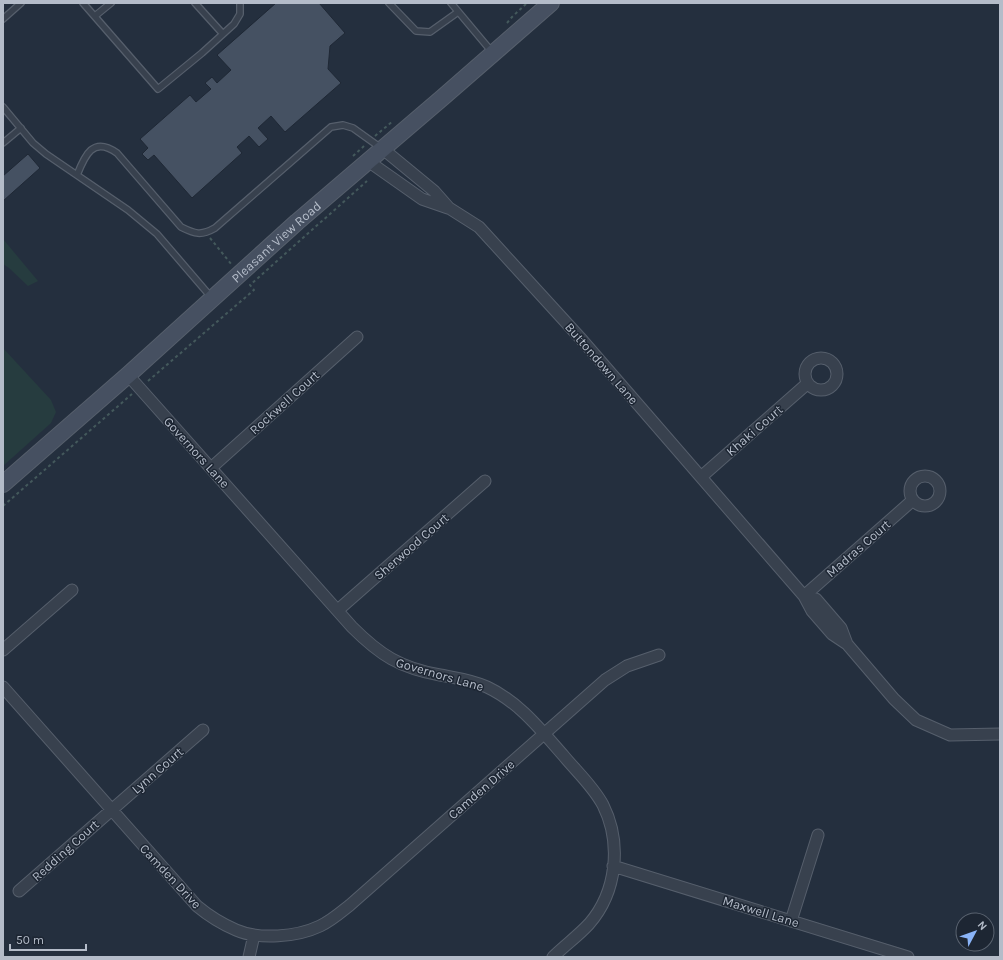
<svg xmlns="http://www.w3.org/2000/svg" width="1003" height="960" viewBox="0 0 1003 960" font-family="Karla,sans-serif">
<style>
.green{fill:#263c3f}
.building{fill:#455162;stroke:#1f2835}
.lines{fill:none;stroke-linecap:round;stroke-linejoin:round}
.lane-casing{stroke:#565f6c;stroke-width:8}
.street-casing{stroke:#565f6c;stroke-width:13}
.secondary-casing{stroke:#565f6c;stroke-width:18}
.path{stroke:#44595c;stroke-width:2;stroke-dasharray:3 3;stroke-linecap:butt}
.lane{stroke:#38414e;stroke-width:5.5}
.street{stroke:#38414e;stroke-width:11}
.secondary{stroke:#465061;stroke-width:16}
.labels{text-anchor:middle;stroke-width:3;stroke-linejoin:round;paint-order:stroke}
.street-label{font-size:13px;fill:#b4bcc9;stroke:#1d2633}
</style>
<rect width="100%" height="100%" fill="#242f3e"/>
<!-- green -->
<path class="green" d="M3,239l35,42 -10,5 -19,-18 -6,-4z
M3,348l48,52 5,12 -5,11 -48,43z"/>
<!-- building -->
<path class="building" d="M276,3h43l26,30 -15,13 -2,23 13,14 -56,49 -14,-16 -13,12 10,11 -9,8 -10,-11 -12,11 5,6 -50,45 -38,-43 -6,5 -6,-6 6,-6 -8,-9 50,-44 6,7 15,-13 -6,-6 7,-6 5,6 14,-13 -14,-15z
M28,154l12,14 -37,33v-25z"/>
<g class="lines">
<defs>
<path id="lane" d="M83,3l75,86 44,-36 32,-29 6,-10v-11
M195,3l28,31
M389,3l27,28 14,1 28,-20
M451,3l41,49
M95,16l16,-13
M3,19l18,-16
M3,107l30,36 13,11 82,56 29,24 54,63
M3,143l18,-15
M77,175c8,-20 16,-39 40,-22l64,74c14,7 20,9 34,1l116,-101 12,-2 10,3 28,20"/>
<path id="street" d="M383,149l51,42 15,17 30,19 104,114 221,255 8,15 20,23 15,10 47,55 22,21 34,15 50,-1
M368,161l54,38 26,9
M805 374a16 16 0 1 1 32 0a16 16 0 1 1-32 0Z
M128,375l224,252c28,28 48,41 88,48 16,3 32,5 47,12 32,15 53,42 76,68 13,16 30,31 40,50 19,38 14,87 -14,119 -11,12 -25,22 -36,33
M211,468l146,-131
M910 491a15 15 0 1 1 30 0a15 15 0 1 1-30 0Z
M701,477l107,-94
M804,596l109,-96
M804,596l12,3 25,29 6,16
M338,610l147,-129
M3,650l69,-60
M3,687l194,219c12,10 25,18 39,24 23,10 61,7 84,-4 11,-5 20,-13 30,-21l255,-225 22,-14 32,-11
M613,866l295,91
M19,891l184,-161
M791,921l27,-86
M249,957l5,-22"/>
<g id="secondary">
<path id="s1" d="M3,484l125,-109 169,-153 145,-124 109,-95"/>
</g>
</defs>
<!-- lane casing -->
<use href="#lane" class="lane-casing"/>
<!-- street casing -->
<use href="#street" class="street-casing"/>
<!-- secondary casing -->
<use href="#secondary" class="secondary-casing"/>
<!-- path -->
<path class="path" d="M507,23l5,-6 15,-14
M375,136l18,-15
M353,156l11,-10
M210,238l22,27
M148,381l106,-91 -4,-5 117,-104
M3,506l129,-112"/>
<!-- lane -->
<use href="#lane" class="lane"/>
<!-- street -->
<use href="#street" class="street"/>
<!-- secondary -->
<use href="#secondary" class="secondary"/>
</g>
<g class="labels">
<!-- street labels -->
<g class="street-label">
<text dy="5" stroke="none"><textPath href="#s1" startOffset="365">Pleasant View Road</textPath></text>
<text transform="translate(602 363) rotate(49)" y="5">Buttondown Lane</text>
<text transform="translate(284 402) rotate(-42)" y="5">Rockwell Court</text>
<text transform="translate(754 430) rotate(-41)" y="5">Khaki Court</text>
<text transform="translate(197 452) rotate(48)" y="5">Governors Lane</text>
<text transform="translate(411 546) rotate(-41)" y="5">Sherwood Court</text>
<text transform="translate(858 548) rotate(-41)" y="5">Madras Court</text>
<text transform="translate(440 674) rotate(16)" y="5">Governors Lane</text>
<text transform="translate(157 770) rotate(-41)" y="5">Lynn Court</text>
<text transform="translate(481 789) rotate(-41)" y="5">Camden Drive</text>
<text transform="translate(65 850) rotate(-42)" y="5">Redding Court</text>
<text transform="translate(171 876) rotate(47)" y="5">Camden Drive</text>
<text transform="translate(761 911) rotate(17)" y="5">Maxwell Lane</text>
</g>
</g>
<!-- border -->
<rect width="1003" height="960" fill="none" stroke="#b4bcc9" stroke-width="8"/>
<!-- north arrow -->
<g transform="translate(975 932) rotate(49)"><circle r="19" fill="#1d2633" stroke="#59626f"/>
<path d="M0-3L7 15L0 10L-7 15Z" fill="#8ab4f8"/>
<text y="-6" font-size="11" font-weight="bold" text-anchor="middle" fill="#b4bcc9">N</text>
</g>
<!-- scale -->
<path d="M10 944v6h76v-6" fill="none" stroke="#b4bcc9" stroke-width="2"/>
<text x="16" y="944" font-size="12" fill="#b4bcc9" stroke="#1d2633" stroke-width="3" paint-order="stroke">50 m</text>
</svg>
